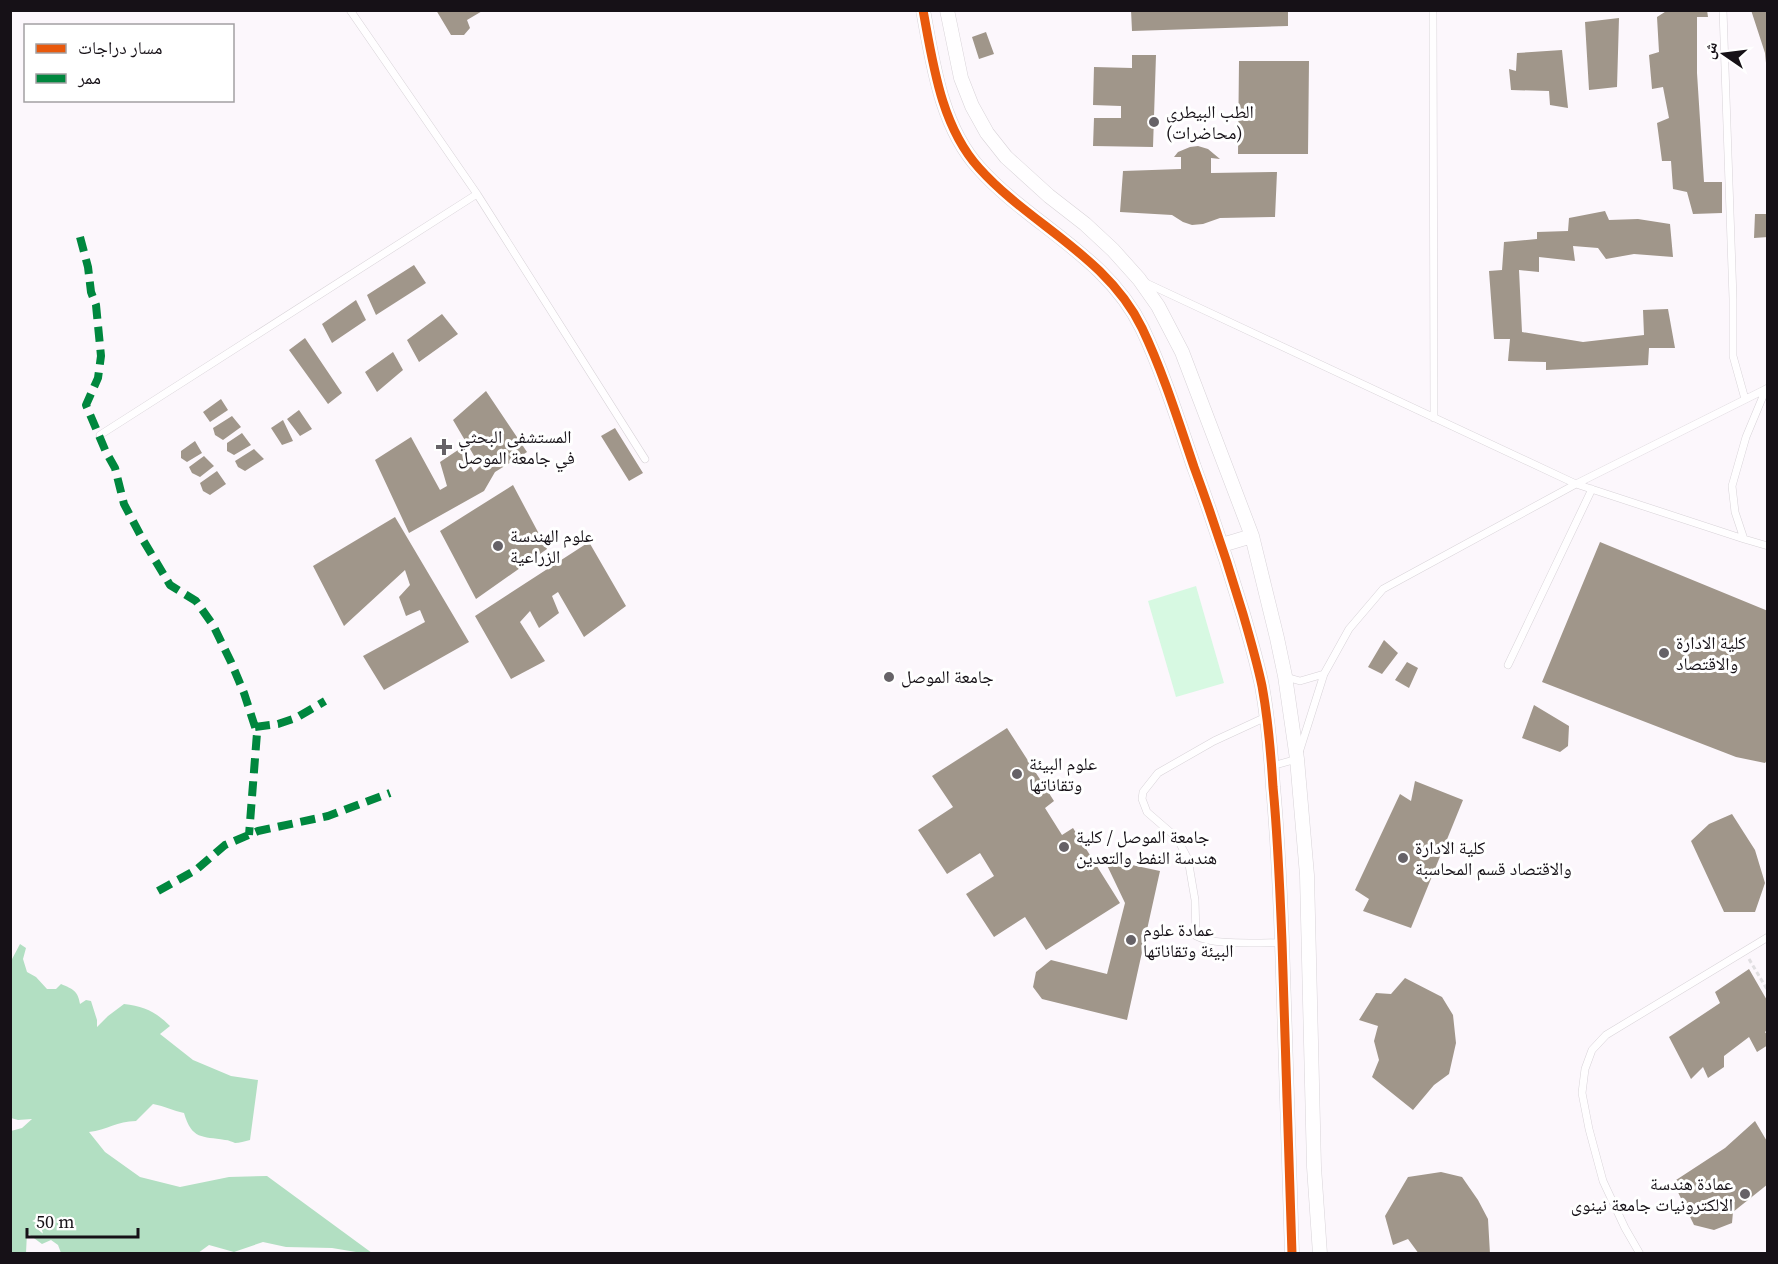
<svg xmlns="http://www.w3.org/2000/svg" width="1778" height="1264" viewBox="0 0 1778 1264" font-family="'Source Serif 4','Noto Naskh Arabic',serif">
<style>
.green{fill:#d7f9e2}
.forest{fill:#b2dfc2}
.building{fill:#a0968a}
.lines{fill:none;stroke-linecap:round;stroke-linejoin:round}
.lane-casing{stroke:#d8d3d8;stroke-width:8}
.street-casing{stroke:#d8d3d8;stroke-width:15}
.path{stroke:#e1dfe2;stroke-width:3;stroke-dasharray:4.5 3;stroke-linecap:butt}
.lane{stroke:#fffeff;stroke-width:7}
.street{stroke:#fffeff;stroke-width:14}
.quiet{stroke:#00873e;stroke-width:8;stroke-dasharray:15 8;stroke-linecap:butt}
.cycleway-casing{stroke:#fff;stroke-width:13}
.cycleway{stroke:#e8590c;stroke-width:9}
.poi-dot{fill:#666267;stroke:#fff;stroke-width:2}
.labels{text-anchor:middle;stroke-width:6;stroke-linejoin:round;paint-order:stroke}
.poi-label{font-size:18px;fill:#161117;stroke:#fff;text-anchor:start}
</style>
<rect width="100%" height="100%" fill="#fcf7fc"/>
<!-- green -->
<path class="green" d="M1196,586l28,97 -48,14 -28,-96z"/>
<!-- forest -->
<path class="forest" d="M20,944l6,4 -3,11 4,13 9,5 11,12h9l5,-5c12,5 17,7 19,20l6,-4 5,1 6,19v7l11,-11 16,-12c20,2 32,8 46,22l-10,8 33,26 38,16 27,4 -8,60c-5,1 -11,3 -15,3 -3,-1 -6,-3 -10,-3 -23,-4 -33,0 -41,-27 -11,-2 -19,-7 -31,-9l-17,17c-19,0 -29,9 -47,11l16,20 35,25 40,10 49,-10 38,-1 105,77h-10l-30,-5 -46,-1 -23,-5 -29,10 -25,-7 -11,8h-137l-3,-8 -7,-5 -9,4 -15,-11 -1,20h-15v-122l11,-3 10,-9 -14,1 -7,-2v-157z"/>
<!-- building -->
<path class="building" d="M436,10h48l-17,10 3,8 -6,7h-13z
M1131,10h157v16l-156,5z
M1668,10h39l1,7h-11v56l7,109h18v31l-29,1 -6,-22 -14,-3 -2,-28h-9l-5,-38 12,-5 -6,-31 -11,2 -3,-34 10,-3 -2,-35z
M1751,10h17v53h-2l-1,-10z
M1619,18l-2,69 -28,3 -4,-68z
M986,32l8,22 -15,5 -7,-22z
M1562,50l6,58 -18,-3 -1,-14 -38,-1 -2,-21 7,2 1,-18z
M1132,55h24l-3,92 -60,-1 1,-28h27v-12l-28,-1 1,-38 38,1z
M1239,61h70l-1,93h-70z
M1198,146l10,3 12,10 -9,-1v15l66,-1 -2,45 -55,1 -17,6 -11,1 -9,-3 -11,-7 -52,-3 3,-41 58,-2v-12h-7l4,-5 12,-5z
M1605,211l4,9 29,-1 32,5 3,33 -39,-3 -28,5 -8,-11 -25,-2 2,15 -36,-4v15l-20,-2 3,62 61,10 61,-7 -1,-25 25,-1 7,39h-26l-1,17 -102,5v-8l-38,-1 2,-22h-16l-5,-68 13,-1 2,-28 33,-3v-7l31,-1 1,-13z
M1755,214h13v23l-14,1z
M414,265l12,18 -50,32 -9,-20z
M356,300l10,20 -34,23 -10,-19z
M442,314l16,20 -39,28 -12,-22z
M305,338l37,55 -14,11 -39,-54z
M393,352l10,18 -26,22 -12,-20z
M486,391l41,61 -32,20 -11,19 -75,42 -34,-73 36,-23 29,53 7,-4 -7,-24 21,-14 13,24 6,-6 -27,-46z
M221,399l7,11 -18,12 -7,-10z
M299,410l13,19 -12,7 -13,-17z
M232,416l9,11 -18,13 -8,-5 -2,-7z
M283,420l10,21 -11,4 -11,-17z
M615,428l28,45 -14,8 -28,-45z
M242,433l9,12 -17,10 -7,-4v-8z
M195,441l7,12 -15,9 -6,-4v-7z
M254,449l10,10 -19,12 -7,-4 -3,-6z
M204,456l10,10 -14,11 -8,-4 -3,-6z
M217,471l9,13 -16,11 -7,-4 -3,-8z
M513,485l34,64 -71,50 -36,-68z
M395,517l74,125 -85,48 -21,-34 62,-34 -5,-12 -14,6 -7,-19 11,-12 -5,-15 -61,56 -31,-60z
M589,542l37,64 -42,31 -26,-45 -6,4 7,17 -20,15 -9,-17 -10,11 25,39 -34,18 -36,-63z
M1600,542l168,69v148l-3,4 -29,-6 -194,-75z
M1384,640l14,13 -16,21 -14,-7z
M1407,662l11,6 -9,20 -14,-8z
M1534,705l35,21 -1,20 -8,6 -38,-14z
M1007,728l47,73 -9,7 17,27 11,-7 47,75 -74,47 -21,-33 -31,20 -28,-43 28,-18 -14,-23 -33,21 -29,-44 35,-23 -21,-31z
M1415,781l48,19 -52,128 -48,-17 6,-12 -14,-9 45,-96 11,7z
M1732,814l23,36 10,33 -10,29h-31l-33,-71 18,-17z
M1104,859l56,12 -33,149 -85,-21 -9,-12 3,-15 15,-12 56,14 18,-71z
M1749,969l19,33v27l-3,3 3,4v9l-11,7 -8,-15 -25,19v11l-16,11 -5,-11 -12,12 -22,-42 51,-34 -5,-11z
M1405,978l37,19 11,18 3,28 -7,31 -15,11 -21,25 -41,-33 7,-17 -5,-19 4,-15 -19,-6 17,-27 15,1z
M1755,1121l13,22v41l-35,28 -1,11 -18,7 -20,-5 -21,-43 52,-34z
M1441,1172l21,5 16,23 10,19 2,35h-71l-11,-15 -15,6 -8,-29 23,-39z"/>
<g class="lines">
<defs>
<path id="lane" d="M350,10l127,184 168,265
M1433,10l1,408
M1723,10l10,289v57l12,43
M1144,282l432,202 168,55
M1766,389l-20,48 -14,49 3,26 9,27 24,7
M100,435l377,-241
M1508,665l84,-176
M1286,677l14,4 24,-7
M1266,717l-52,24 -56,32 -15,19 -1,7 5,13 30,26 11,21 7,41 1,36c18,10 63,6 86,7
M1272,766l25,-7 27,-85 25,-45 34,-40 193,-105 192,-96
M1640,1254l-15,-26 -22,-47 -14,-52 -7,-36 3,-24 7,-19 14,-15 162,-98"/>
<path id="street" d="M923,10c10,54 18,116 56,158 51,57 128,88 163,160 21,44 36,92 52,139 18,49 34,97 49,147 7,24 14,48 19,72 6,33 9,68 11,101 5,52 7,104 9,155 3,104 7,208 10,312
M947,10l14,68 11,28 15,27 19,24 43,39 36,28 28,26 26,29 19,27 24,46 70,184 25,102 8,38 12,83 10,116 7,292 6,87
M1222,545l30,-9"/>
</defs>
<!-- lane casing -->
<use href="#lane" class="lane-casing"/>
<!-- street casing -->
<use href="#street" class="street-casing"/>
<!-- path -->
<path class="path" d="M1749,959l19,32"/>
<!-- lane -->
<use href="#lane" class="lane"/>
<!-- street -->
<use href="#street" class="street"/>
<!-- quiet -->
<path class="quiet" d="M80,237l8,30 3,25 5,13 5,51 -3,22 -12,27 20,47 9,16 9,36 19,36 27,45 26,16 17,24 18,37 13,31 13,40 -8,102
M255,727l23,-3 18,-6 29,-17
M158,891l38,-21 29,-25 33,-14 70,-15 62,-23"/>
<defs>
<path id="cycleway" d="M923,10c10,54 18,116 56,158 51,57 128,88 163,160 21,44 36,92 52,139 18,49 34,97 49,147 7,24 14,48 19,72 6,33 9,68 11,101 5,52 7,104 9,155 3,104 7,208 10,312"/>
</defs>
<!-- cycleway casing -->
<use href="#cycleway" class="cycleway-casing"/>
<!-- cycleway -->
<use href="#cycleway" class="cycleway"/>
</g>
<!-- markers -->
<g class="poi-dot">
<circle cx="1154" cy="122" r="6"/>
<path d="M441 438h6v6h6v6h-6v6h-6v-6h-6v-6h6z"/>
<circle cx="498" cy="546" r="6"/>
<circle cx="1664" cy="653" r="6"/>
<circle cx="889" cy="677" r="6"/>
<circle cx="1017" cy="774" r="6"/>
<circle cx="1064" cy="847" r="6"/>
<circle cx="1403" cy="858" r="6"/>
<circle cx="1131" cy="940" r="6"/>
<circle cx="1745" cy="1194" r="6"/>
</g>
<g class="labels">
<!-- poi labels -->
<g class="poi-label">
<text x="1166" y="118">الطب البيطري<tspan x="1166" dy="21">(محاضرات)</tspan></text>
<text x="458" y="443">المستشفى البحثي<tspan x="458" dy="21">في جامعة الموصل</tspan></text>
<text x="510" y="542">علوم الهندسة<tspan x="510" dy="21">الزراعية</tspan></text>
<text x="1676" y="649">كلية الادارة<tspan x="1676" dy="21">والاقتصاد</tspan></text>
<text x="901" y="683">جامعة الموصل</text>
<text x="1029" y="770">علوم البيئة<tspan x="1029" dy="21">وتقاناتها</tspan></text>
<text x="1076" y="843">جامعة الموصل / كلية<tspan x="1076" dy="21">هندسة النفط والتعدين</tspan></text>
<text x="1415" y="854">كلية الادارة<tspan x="1415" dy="21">والاقتصاد قسم المحاسبة</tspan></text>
<text x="1143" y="936">عمادة علوم<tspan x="1143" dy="21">البيئة وتقاناتها</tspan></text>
<text x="1733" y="1190" text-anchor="end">عمادة هندسة<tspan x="1733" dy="21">الالكترونيات جامعة نينوى</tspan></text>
</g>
</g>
<!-- border -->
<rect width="1778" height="1264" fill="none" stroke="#161117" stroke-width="24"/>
<!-- legend -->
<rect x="24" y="24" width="210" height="78" fill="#ffffff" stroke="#a2a0a2" stroke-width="1.5"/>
<rect x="36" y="44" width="30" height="9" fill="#e8590c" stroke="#a2a0a2" stroke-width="1.5"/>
<text x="78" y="54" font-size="18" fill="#161117">مسار دراجات</text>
<rect x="36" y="74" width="30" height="9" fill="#00873e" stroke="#a2a0a2" stroke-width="1.5"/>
<text x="78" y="84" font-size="18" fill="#161117">ممر</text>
<!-- north arrow -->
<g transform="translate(1724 54) rotate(284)" stroke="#ffffff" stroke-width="4.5" paint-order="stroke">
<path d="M0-4.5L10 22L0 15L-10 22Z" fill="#161117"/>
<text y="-9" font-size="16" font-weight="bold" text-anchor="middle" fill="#161117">ش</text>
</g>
<!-- scale -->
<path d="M27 1228v9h111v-9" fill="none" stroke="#161117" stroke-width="3"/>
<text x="36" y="1228" font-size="18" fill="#161117" stroke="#ffffff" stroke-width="4.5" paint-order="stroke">50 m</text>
</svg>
